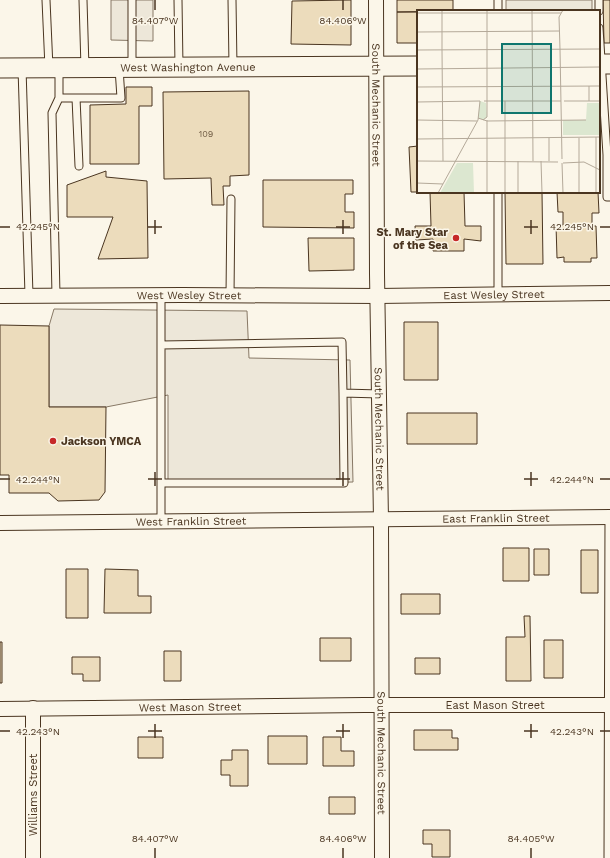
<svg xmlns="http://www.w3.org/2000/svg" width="610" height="858" viewBox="0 0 610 858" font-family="'Work Sans',sans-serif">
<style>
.parking{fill:#ede7d9;stroke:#887966}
.building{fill:#ecdcbc;stroke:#4a3520}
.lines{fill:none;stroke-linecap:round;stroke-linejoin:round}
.service-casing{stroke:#4a3520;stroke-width:9}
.minor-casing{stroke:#4a3520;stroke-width:16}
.secondary-casing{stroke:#4a3520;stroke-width:21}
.service{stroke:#fbf6e9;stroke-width:7}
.minor{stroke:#fbf6e9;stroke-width:14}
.secondary{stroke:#fbf6e9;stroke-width:19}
.ticks{fill:none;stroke:#4a3520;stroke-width:1.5}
.poi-dot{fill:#c62828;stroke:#fbf6e9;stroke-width:1.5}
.labels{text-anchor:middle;stroke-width:3;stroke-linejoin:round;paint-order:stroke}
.number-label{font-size:9px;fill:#725f47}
.street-label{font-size:11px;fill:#4a3520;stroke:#fbf6e9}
.poi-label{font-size:11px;font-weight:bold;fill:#4a3520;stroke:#fbf6e9;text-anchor:end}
.inset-road{fill:none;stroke:#b4a999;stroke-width:1}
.view{fill:#0f766e;fill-opacity:0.15;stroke:#0f766e;stroke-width:2}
.inset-edge{fill:none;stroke:#4a3520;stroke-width:2}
.ticks-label{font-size:10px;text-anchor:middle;fill:#4a3520;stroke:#fbf6e9;stroke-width:3;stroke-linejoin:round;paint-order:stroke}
</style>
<rect width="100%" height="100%" fill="#fbf6e9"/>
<!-- parking -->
<path class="parking" d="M111,0h42v41l-42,-1z
M506,0h86v11h-86z
M54,309l193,2 2,47 101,2 3,122 -185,3v-90l-62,12h-57v-81z"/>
<!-- building -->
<path class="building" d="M351,0v45l-60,-1 1,-43z
M397,0h56v11l-56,1z
M603,0h7v43h-6z
M397,12h21v31h-21z
M126,87h26v19h-13v58h-49v-59l36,-1z
M249,91v84l-19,1v10h-7l1,19h-12l-1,-27 -47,1 -1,-87z
M418,146v46h-7l-2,-45z
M106,171v6l41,4 1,77 -50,1 15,-42h-46v-32z
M263,180h90v14h-8v18h9v16l-91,-1z
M430,192h34l1,34h16v15l-17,-2v12h-31v-12l-17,1 -1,-14h16z
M505,192h37l1,72h-37z
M557,192h41l1,21h-7v13h4l1,32h-6v4h-27v-5l-7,1 -1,-33h7v-13h-5z
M308,238h46v32l-45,1z
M404,322h34v58h-34z
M0,325l49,1v81h57l-1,85 -6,8 -41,1 -9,-8h-40v-18h-9z
M407,413h70v31h-70z
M503,548h26v33h-26z
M534,549h15v26h-15z
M581,550h17v43h-17z
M66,569h22v49h-22z
M105,569l33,1v26h13v17h-47z
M401,594h39v20h-39z
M524,616h6l1,65h-25v-44h19z
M320,638h31v23h-31z
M544,640h19v38h-19z
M0,642h2v41h-2z
M164,651h17v30h-17z
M72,657h28v24h-17v-7h-11z
M415,658h25v16h-25z
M414,730h38v8h6v12h-44z
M268,736h39v28h-39z
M138,737h25v21h-25z
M323,737h18v14h13v15h-31z
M232,750h16v36h-18v-11h-9v-15h11z
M329,797h26v17h-26z
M423,830h27v27h-18v-13h-9z"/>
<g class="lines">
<defs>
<path id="service" d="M46,0l3,68
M83,0l2,68
M178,0l1,66
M232,0l1,66
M498,0v11
M599,11v-11
M599,28l8,127
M132,66v-66
M22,68l7,227
M59,68v30h62l-2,-30
M76,98l3,68
M610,155h-3v42h3
M56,295l-4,-182 7,-15
M498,295v-103
M230,296l1,-97
M161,345l181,-3 1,51
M161,483h183l-1,-90 37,1
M161,522v-227
M608,858l1,-341"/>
<g id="minor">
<path id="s1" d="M376,0l1,274 4,246 1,338"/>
<path id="s2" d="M0,296l182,-1 196,1 232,-3"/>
<path id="s3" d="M0,523l610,-6"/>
<path d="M33,708v150"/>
<path id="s4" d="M0,709l364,-4h246"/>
</g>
<g id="secondary">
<path d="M599,64h11"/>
<path id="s5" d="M0,68l418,-2"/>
</g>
</defs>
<!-- service casing -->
<use href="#service" class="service-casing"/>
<!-- minor casing -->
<use href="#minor" class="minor-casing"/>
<!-- secondary casing -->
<use href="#secondary" class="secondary-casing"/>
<!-- service -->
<use href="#service" class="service"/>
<!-- minor -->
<use href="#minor" class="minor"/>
<!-- secondary -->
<use href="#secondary" class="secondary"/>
</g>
<!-- ticks -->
<path class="ticks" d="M155,0v10M343,0v10M155,220v14M343,220v14M531,220v14M0,227h10M148,227h14M336,227h14M524,227h14M600,227h10M155,472v14M343,472v14M531,472v14M0,479h10M148,479h14M336,479h14M524,479h14M600,479h10M155,724v14M343,724v14M531,724v14M0,731h10M148,731h14M336,731h14M524,731h14M600,731h10M155,848v10M343,848v10M531,848v10"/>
<!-- markers -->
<g class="poi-dot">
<circle cx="456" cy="238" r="4"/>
<circle cx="53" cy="441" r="4"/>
</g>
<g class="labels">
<!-- number labels -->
<g class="number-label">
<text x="206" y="137">109</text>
</g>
<!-- street labels -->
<g class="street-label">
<text dy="4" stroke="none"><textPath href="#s5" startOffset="188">West Washington Avenue</textPath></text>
<text dy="4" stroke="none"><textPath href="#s1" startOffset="105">South Mechanic Street</textPath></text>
<text dy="4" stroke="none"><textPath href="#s2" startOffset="494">East Wesley Street</textPath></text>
<text dy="4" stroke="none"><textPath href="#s2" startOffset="189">West Wesley Street</textPath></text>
<text dy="4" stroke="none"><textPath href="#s1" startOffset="429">South Mechanic Street</textPath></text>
<text dy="4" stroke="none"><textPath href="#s3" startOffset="496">East Franklin Street</textPath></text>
<text dy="4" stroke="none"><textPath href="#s3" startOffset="191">West Franklin Street</textPath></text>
<text dy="4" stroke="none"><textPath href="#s4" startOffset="495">East Mason Street</textPath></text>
<text dy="4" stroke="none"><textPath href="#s4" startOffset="190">West Mason Street</textPath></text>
<text dy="4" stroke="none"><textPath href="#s1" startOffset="753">South Mechanic Street</textPath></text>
<text transform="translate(33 795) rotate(-90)" y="4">Williams Street</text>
</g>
<!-- poi labels -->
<g class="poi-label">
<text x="448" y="236">St. Mary Star<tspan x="448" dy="13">of the Sea</tspan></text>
<text x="61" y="445" text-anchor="start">Jackson YMCA</text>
</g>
</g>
<!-- overview -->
<g transform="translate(417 10)">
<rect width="183" height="183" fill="#fbf6e9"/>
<path d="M63,91l6,2 1,14 -4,3 -5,-2zM170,93h13v32h-37v-15h23zM40,153h16l1,30h-34z" fill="#dce7d0"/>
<path class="inset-road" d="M25,0v40M115,0l1,151M0,3h144M0,22l143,-1M143,39l-1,-32 4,-7M143,39l2,110M0,40l183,-1M25,40l1,111M0,59l183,-2M0,77l183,-1M67,91h77M88,91v92M147,91h36M172,91v-15M0,92l63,-1M61,108l9,3 99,-1M0,110l60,1M66,110l4,-3v-107M70,110v73M179,127v56M132,128v23M162,128v55M0,129l183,-2M0,151l141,1M101,151v32M124,151l1,32M145,153l1,30M146,153l21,-1 16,8M0,173l26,1M21,183l40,-73 2,-19"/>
<path class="view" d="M85,34h49v69h-49z"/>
<rect width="183" height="183" class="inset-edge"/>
</g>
<g class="ticks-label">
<text x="155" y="24">84.407°W</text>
<text x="343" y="24">84.406°W</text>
<text x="38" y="230">42.245°N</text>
<text x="572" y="230">42.245°N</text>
<text x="38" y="483">42.244°N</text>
<text x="572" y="483">42.244°N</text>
<text x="38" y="735">42.243°N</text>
<text x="572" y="735">42.243°N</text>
<text x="155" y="842">84.407°W</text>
<text x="343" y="842">84.406°W</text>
<text x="531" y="842">84.405°W</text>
</g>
</svg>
